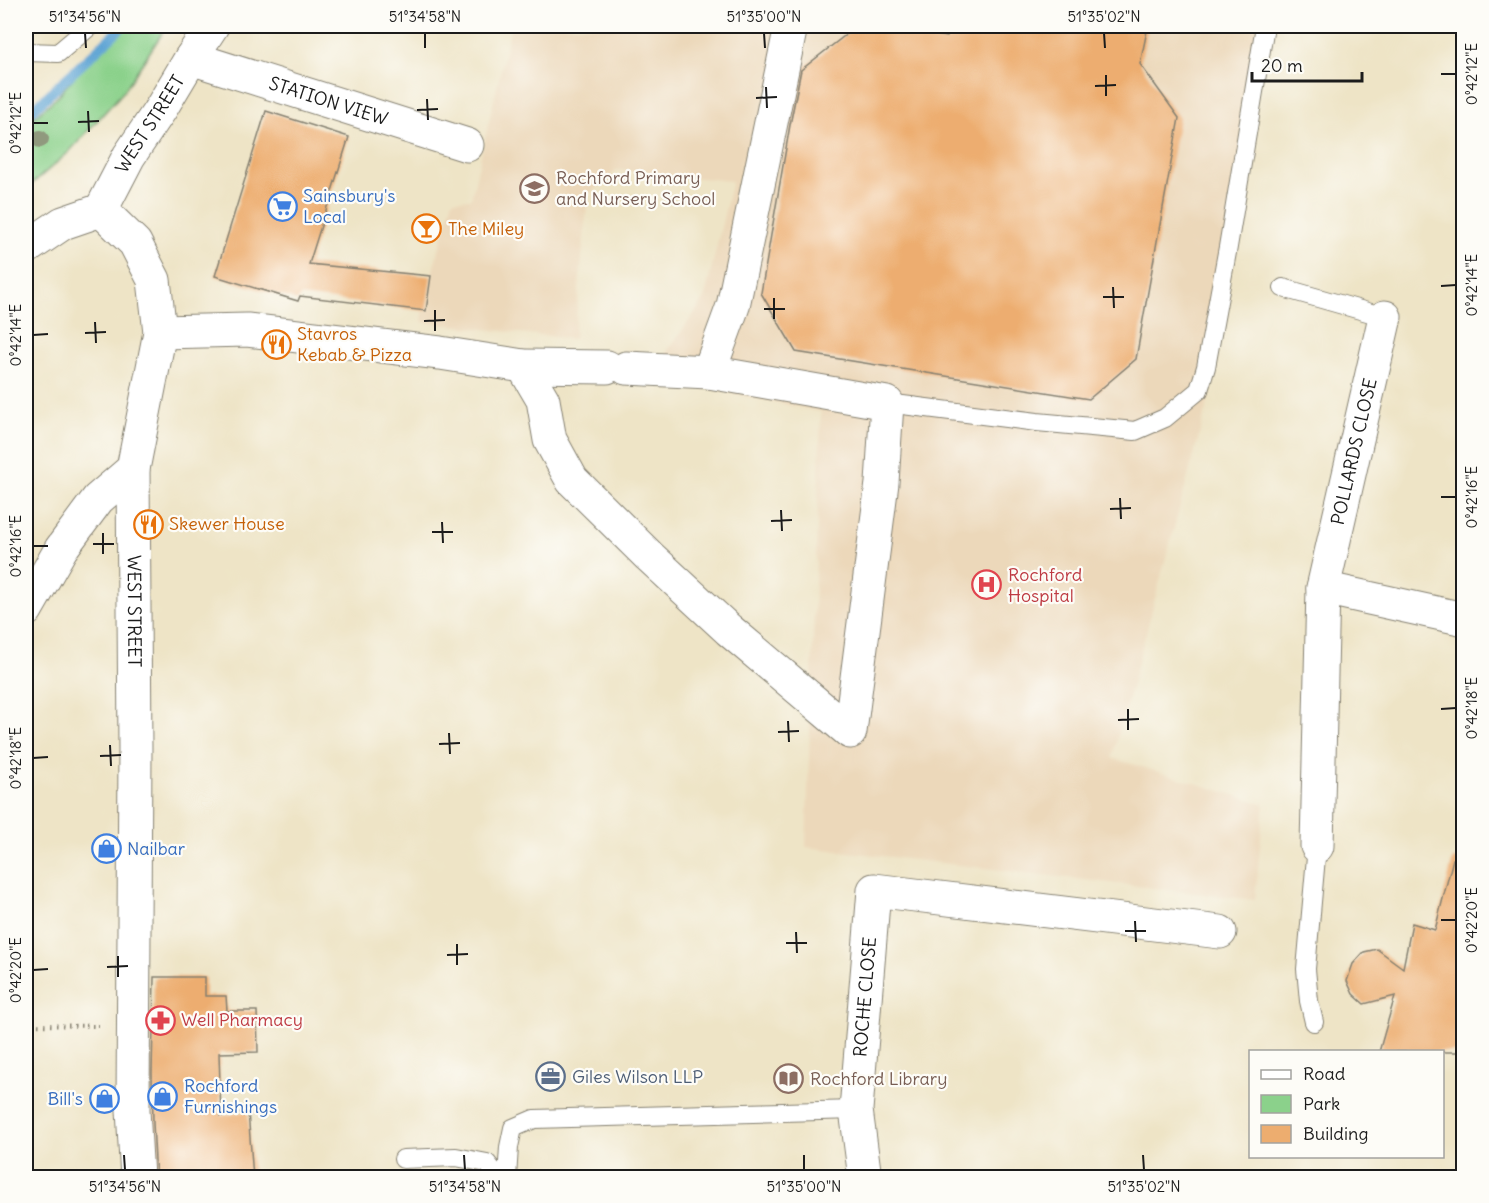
<svg xmlns="http://www.w3.org/2000/svg" width="1489" height="1203" viewBox="0 0 1489 1203" font-family="Delius,sans-serif">
<style>
.built{fill:#ecd8ba}
.green{fill:#8bd18b;stroke:#547654;stroke-width:1.5}
.lines{fill:none;stroke-linecap:round;stroke-linejoin:round}
.stream{stroke:#5fa4d4;stroke-width:10}
.building{fill:#edad6f}
.service-casing{stroke:#858071;stroke-width:20}
.minor-casing{stroke:#858071;stroke-width:35}
.tertiary-casing{stroke:#858071;stroke-width:35}
.path{stroke:#858071;stroke-width:4;stroke-dasharray:1.5 4.5;stroke-linecap:butt}
.service{stroke:#fff;stroke-width:18}
.minor{stroke:#fff;stroke-width:33}
.tertiary{stroke:#fff;stroke-width:33}
.tree{fill:#90997e}
.ticks{fill:none;stroke:#1c1c1c;stroke-width:2}
.labels{text-anchor:middle;stroke-width:4.5;stroke-linejoin:round;paint-order:stroke}
.street-label{font-size:18px;fill:#1c1c1c;stroke:#fdfcf7}
.education-label{font-size:18px;fill:#785e54;stroke:#fdfcf7;text-anchor:start}
.shop-label{font-size:18px;fill:#366cbe;stroke:#fdfcf7;text-anchor:start}
.food-label{font-size:18px;fill:#c56008;stroke:#fdfcf7;text-anchor:start}
.health-label{font-size:18px;fill:#be3a42;stroke:#fdfcf7;text-anchor:start}
.service-label{font-size:18px;fill:#4e5e75;stroke:#fdfcf7;text-anchor:start}
.neatline{fill:none;stroke:#1c1c1c;stroke-width:2}
.ticks-label{font-size:15px;text-anchor:middle;fill:#1c1c1c}
</style>
<rect width="100%" height="100%" fill="#fdfcf7"/>
<filter id="ink" filterUnits="userSpaceOnUse"><feTurbulence type="fractalNoise" baseFrequency=".0167" numOctaves="2"/><feDisplacementMap in="SourceGraphic" scale="12" xChannelSelector="R" yChannelSelector="G"/><feConvolveMatrix kernelMatrix="1 2 1 2 8 2 1 2 1" color-interpolation-filters="sRGB"/></filter>
<filter id="wash" filterUnits="userSpaceOnUse"><feTurbulence type="fractalNoise" baseFrequency=".008" numOctaves="4" result="noise"/><feDisplacementMap in="SourceGraphic" scale="24" xChannelSelector="R" yChannelSelector="G"/><feGaussianBlur stdDeviation="1.35" result="paint"/><feColorMatrix in="noise" values="0 0 0 0 0 0 0 0 0 0 0 0 0 0 0 0 0 1.4 0 .05"/><feComposite in="paint" operator="in"/></filter>
<g filter="url(#wash)">
<rect width="100%" height="100%" fill="#eee4c6"/>
<!-- built -->
<path class="built" d="M511,26h747l-47,365 -99,367 152,46 -9,96 -449,-53 15,-435 -156,-33 1,-26 38,-53 28,-119 -115,-11 -29,25 -14,144 -152,-17 3,-24 28,-98 18,-1z"/>
<!-- green -->
<path class="green" d="M116,26h51l-43,65 -55,61 -43,37v-65l31,-27 48,-56z"/>
<g class="lines">
<!-- stream -->
<path class="stream" d="M26,116l97,-90"/>
</g>
<g id="blocks">
<!-- building -->
<path class="building" d="M857,26h25l65,11 3,-11h198l-8,38 39,54 -43,241 -47,40 -293,-47 -35,-59 29,-168 11,-55z
M266,111l83,26 -40,127 122,12 -5,35 -126,-15 -2,5 -83,-25z
M1453,859l11,1v192h-85l16,-56 -31,8 -11,-10 -6,-13 6,-17 11,-12 13,-3 26,19 9,-45 23,7z
M154,977h51v19h21l1,15h30l1,41 -39,1 2,63 27,-5 5,67h-97l-3,-55 -1,-50z"/>
</g>
</g>
<g filter="url(#ink)">
<use href="#blocks" fill-opacity="0" stroke="#858071" stroke-width="1.5"/>
<g class="lines">
<defs>
<path id="service" d="M26,52l32,1 32,-27
M1283,288l102,29
M887,403l150,19 98,9 30,-13 34,-28 7,-23 22,-120 37,-221
M1314,1022l-5,-21 -3,-32 11,-123
M403,1159l53,-2 31,6 12,15
M507,1178l2,-31 4,-19 21,-9 322,-9"/>
<g id="minor">
<path id="s1" d="M191,58l276,87"/>
<path d="M160,332l87,-2 193,23 83,13 20,34 7,40 22,40 77,76 80,74 121,102 32,-249 5,-80 -178,-31"/>
<path d="M523,366l84,1"/>
<path d="M626,368l83,4 24,-66 58,-280"/>
<path d="M1323,588l141,31"/>
<path id="s2" d="M1317,846l6,-258 62,-271"/>
<path id="s3" d="M865,1178l-9,-68 18,-220 346,42"/>
</g>
<g id="tertiary">
<path id="s4" d="M101,210l34,33 19,37 6,52 -27,137 2,279 -2,362 4,68"/>
<path id="s5" d="M101,210l28,-54 31,-46 31,-52 21,-32"/>
<path d="M26,248l37,-25 38,-13"/>
<path d="M26,610l35,-61 37,-50 35,-30"/>
</g>
</defs>
<!-- service casing -->
<use href="#service" class="service-casing"/>
<!-- minor casing -->
<use href="#minor" class="minor-casing"/>
<!-- tertiary casing -->
<use href="#tertiary" class="tertiary-casing"/>
<!-- path -->
<path class="path" d="M26,1025l73,1"/>
<!-- service -->
<use href="#service" class="service"/>
<!-- minor -->
<use href="#minor" class="minor"/>
<!-- tertiary -->
<use href="#tertiary" class="tertiary"/>
</g>
<!-- trees -->
<circle class="tree" cx="40" cy="139" r="9"/>
</g>
<!-- ticks -->
<path class="ticks" d="M85,33l1,15M425,33v15M764,33l1,15M1104,33l1,15M1441,74h15M1106,75v21M1095,86l21,-1M766,87l1,21M756,98l21,-1M427,99l1,21M417,110l21,-1M88,111l1,21M78,122l21,-1M33,123h15M1441,286l15,-1M1113,287l1,21M1103,297h21M774,298v21M764,309h21M435,310v21M424,321l21,-1M95,322l1,21M85,333l21,-1M33,335l15,-1M1441,497h15M1120,498l1,21M1110,509l21,-1M781,510l1,21M771,521l21,-1M442,522l1,21M432,532h21M103,533v21M93,544h21M33,546h15M1128,709v21M1441,709l15,-1M1118,720l21,-1M788,721l1,21M778,732l21,-1M449,733l1,21M439,744l21,-1M110,745l1,21M100,756l21,-1M33,758l15,-1M1441,920h15M1135,921l1,21M1125,931h21M796,932l1,21M786,943h21M457,944v21M447,955l21,-1M118,956v21M107,967l21,-1M33,970l15,-1M124,1155l1,15M464,1155l1,15M804,1155v15M1143,1155l1,15"/>
<!-- icons -->
<defs>
<symbol id="school-ring" viewBox="-11 -11 22 22"><circle r="9.5" fill="#fdfcf7" stroke="#8d6e63" stroke-width="1.5"/><path d="M0-5L7-2L0 1L-7-2ZM-4 1L0 2.5L4 1V4Q0 6-4 4Z" fill="#8d6e63"/></symbol>
<symbol id="supermarket-ring" viewBox="-11 -11 22 22"><circle r="9.5" fill="#fdfcf7" stroke="#3f7fe0" stroke-width="1.5"/><path d="M-6-5.5h2.5l.6 2H6L4.5 2H-2.5L-4.4-4H-6ZM-1.5 3.2a1.3 1.3 0 1 0 .1 0ZM3 3.2a1.3 1.3 0 1 0 .1 0Z" fill="#3f7fe0"/></symbol>
<symbol id="bar-ring" viewBox="-11 -11 22 22"><circle r="9.5" fill="#fdfcf7" stroke="#e8710a" stroke-width="1.5"/><path d="M-6-5H6L.8 .8V4.5H3.5V6h-7V4.5H-.8V.8Z" fill="#e8710a"/></symbol>
<symbol id="restaurant-ring" viewBox="-11 -11 22 22"><circle r="9.5" fill="#fdfcf7" stroke="#e8710a" stroke-width="1.5"/><path d="M-5-6h1v4h1v-4h1v4h1v-4h1v5L-1.5 .5V6h-2V.5L-5-1ZM5-6V6H3V1.5H1.5Q1.5-4 5-6Z" fill="#e8710a"/></symbol>
<symbol id="hospital-ring" viewBox="-11 -11 22 22"><circle r="9.5" fill="#fdfcf7" stroke="#e0444e" stroke-width="1.5"/><path d="M-5-5h3v3.5h4V-5h3V5h-3V1.5h-4V5h-3Z" fill="#e0444e"/></symbol>
<symbol id="shop-ring" viewBox="-11 -11 22 22"><circle r="9.5" fill="#fdfcf7" stroke="#3f7fe0" stroke-width="1.5"/><path d="M-5-2.5h2.3a2.7 3.5 0 0 1 5.4 0H5L5.5 6h-11ZM-1.5-2.5h3a1.5 2.3 0 0 0-3 0Z" fill="#3f7fe0"/></symbol>
<symbol id="pharmacy-ring" viewBox="-11 -11 22 22"><circle r="9.5" fill="#fdfcf7" stroke="#e0444e" stroke-width="1.5"/><path d="M-2-6h4v4h4v4h-4v4h-4v-4h-4v-4h4Z" fill="#e0444e"/></symbol>
<symbol id="office-ring" viewBox="-11 -11 22 22"><circle r="9.5" fill="#fdfcf7" stroke="#5c6f8a" stroke-width="1.5"/><path d="M-6-3h4V-5.5h4V-3h4V5H-6ZM-1-4.5V-3h2v-1.5ZM-6 0V1H6V0Z" fill="#5c6f8a"/></symbol>
<symbol id="library-ring" viewBox="-11 -11 22 22"><circle r="9.5" fill="#fdfcf7" stroke="#8d6e63" stroke-width="1.5"/><path d="M-6-4Q-3-5.5-.7-3.5V5Q-3 3-6 4ZM6-4Q3-5.5 .7-3.5V5Q3 3 6 4Z" fill="#8d6e63"/></symbol>
</defs>
<g fill-rule="evenodd">
<use href="#school-ring" x="518" y="172" width="33" height="33"/>
<use href="#supermarket-ring" x="266" y="190" width="33" height="33"/>
<use href="#bar-ring" x="410" y="212" width="33" height="33"/>
<use href="#restaurant-ring" x="260" y="328" width="33" height="33"/>
<use href="#restaurant-ring" x="132" y="508" width="33" height="33"/>
<use href="#hospital-ring" x="970" y="568" width="33" height="33"/>
<use href="#shop-ring" x="90" y="832" width="33" height="33"/>
<use href="#pharmacy-ring" x="144" y="1004" width="33" height="33"/>
<use href="#office-ring" x="534" y="1060" width="33" height="33"/>
<use href="#library-ring" x="772" y="1062" width="33" height="33"/>
<use href="#shop-ring" x="146" y="1080" width="33" height="33"/>
<use href="#shop-ring" x="88" y="1082" width="33" height="33"/>
</g>
<g class="labels">
<!-- street labels -->
<g class="street-label">
<text dy="6" stroke="none"><textPath href="#s1" startOffset="144">STATION VIEW</textPath></text>
<text dy="6" stroke="none"><textPath href="#s5" startOffset="99">WEST STREET</textPath></text>
<text dy="6" stroke="none"><textPath href="#s2" startOffset="398">POLLARDS CLOSE</textPath></text>
<text dy="6" stroke="none"><textPath href="#s4" startOffset="423">WEST STREET</textPath></text>
<text dy="6" stroke="none"><textPath href="#s3" startOffset="182">ROCHE CLOSE</textPath></text>
</g>
<!-- education labels -->
<g class="education-label">
<text x="556" y="184">Rochford Primary<tspan x="556" dy="21">and Nursery School</tspan></text>
<text x="810" y="1085">Rochford Library</text>
</g>
<!-- shop labels -->
<g class="shop-label">
<text x="303" y="202">Sainsbury's<tspan x="303" dy="21">Local</tspan></text>
<text x="127" y="855">Nailbar</text>
<text x="184" y="1092">Rochford<tspan x="184" dy="21">Furnishings</tspan></text>
<text x="83" y="1105" text-anchor="end">Bill's</text>
</g>
<!-- food labels -->
<g class="food-label">
<text x="448" y="235">The Miley</text>
<text x="297" y="340">Stavros<tspan x="297" dy="21">Kebab &amp; Pizza</tspan></text>
<text x="169" y="530">Skewer House</text>
</g>
<!-- health labels -->
<g class="health-label">
<text x="1008" y="581">Rochford<tspan x="1008" dy="21">Hospital</tspan></text>
<text x="181" y="1026">Well Pharmacy</text>
</g>
<!-- service labels -->
<g class="service-label">
<text x="572" y="1083">Giles Wilson LLP</text>
</g>
</g>
<!-- margin -->
<rect width="1489" height="1203" fill="none" stroke="#fdfcf7" stroke-width="66"/>
<!-- legend -->
<rect x="1249" y="1050" width="195" height="108" fill="#fdfcf7" stroke="#a3a29f" stroke-width="1.5"/>
<rect x="1261" y="1070" width="30" height="9" fill="#ffffff" stroke="#a3a29f" stroke-width="1.5"/>
<text x="1303" y="1080" font-size="18" fill="#1c1c1c">Road</text>
<rect x="1261" y="1095" width="30" height="18" fill="#8bd18b" stroke="#a3a29f" stroke-width="1.5"/>
<text x="1303" y="1110" font-size="18" fill="#1c1c1c">Park</text>
<rect x="1261" y="1125" width="30" height="18" fill="#edad6f" stroke="#a3a29f" stroke-width="1.5"/>
<text x="1303" y="1140" font-size="18" fill="#1c1c1c">Building</text>
<!-- scale -->
<path d="M1252 72v9h110v-9" fill="none" stroke="#1c1c1c" stroke-width="3"/>
<text x="1261" y="72" font-size="18" fill="#1c1c1c" stroke="#fdfcf7" stroke-width="4.5" paint-order="stroke">20 m</text>
<rect x="33" y="33" width="1423" height="1137" class="neatline"/>
<g class="ticks-label">
<text x="85" y="22">51°34'56"N</text>
<text x="425" y="22">51°34'58"N</text>
<text x="764" y="22">51°35'00"N</text>
<text x="1104" y="22">51°35'02"N</text>
<text transform="translate(1472 74) rotate(-90)" y="5">0°42'12"E</text>
<text transform="translate(16 123) rotate(-90)" y="5">0°42'12"E</text>
<text transform="translate(1472 285) rotate(-90)" y="5">0°42'14"E</text>
<text transform="translate(16 335) rotate(-90)" y="5">0°42'14"E</text>
<text transform="translate(1472 497) rotate(-90)" y="5">0°42'16"E</text>
<text transform="translate(16 546) rotate(-90)" y="5">0°42'16"E</text>
<text transform="translate(1472 708) rotate(-90)" y="5">0°42'18"E</text>
<text transform="translate(16 758) rotate(-90)" y="5">0°42'18"E</text>
<text transform="translate(1472 920) rotate(-90)" y="5">0°42'20"E</text>
<text transform="translate(16 970) rotate(-90)" y="5">0°42'20"E</text>
<text x="125" y="1192">51°34'56"N</text>
<text x="465" y="1192">51°34'58"N</text>
<text x="804" y="1192">51°35'00"N</text>
<text x="1144" y="1192">51°35'02"N</text>
</g>
</svg>
